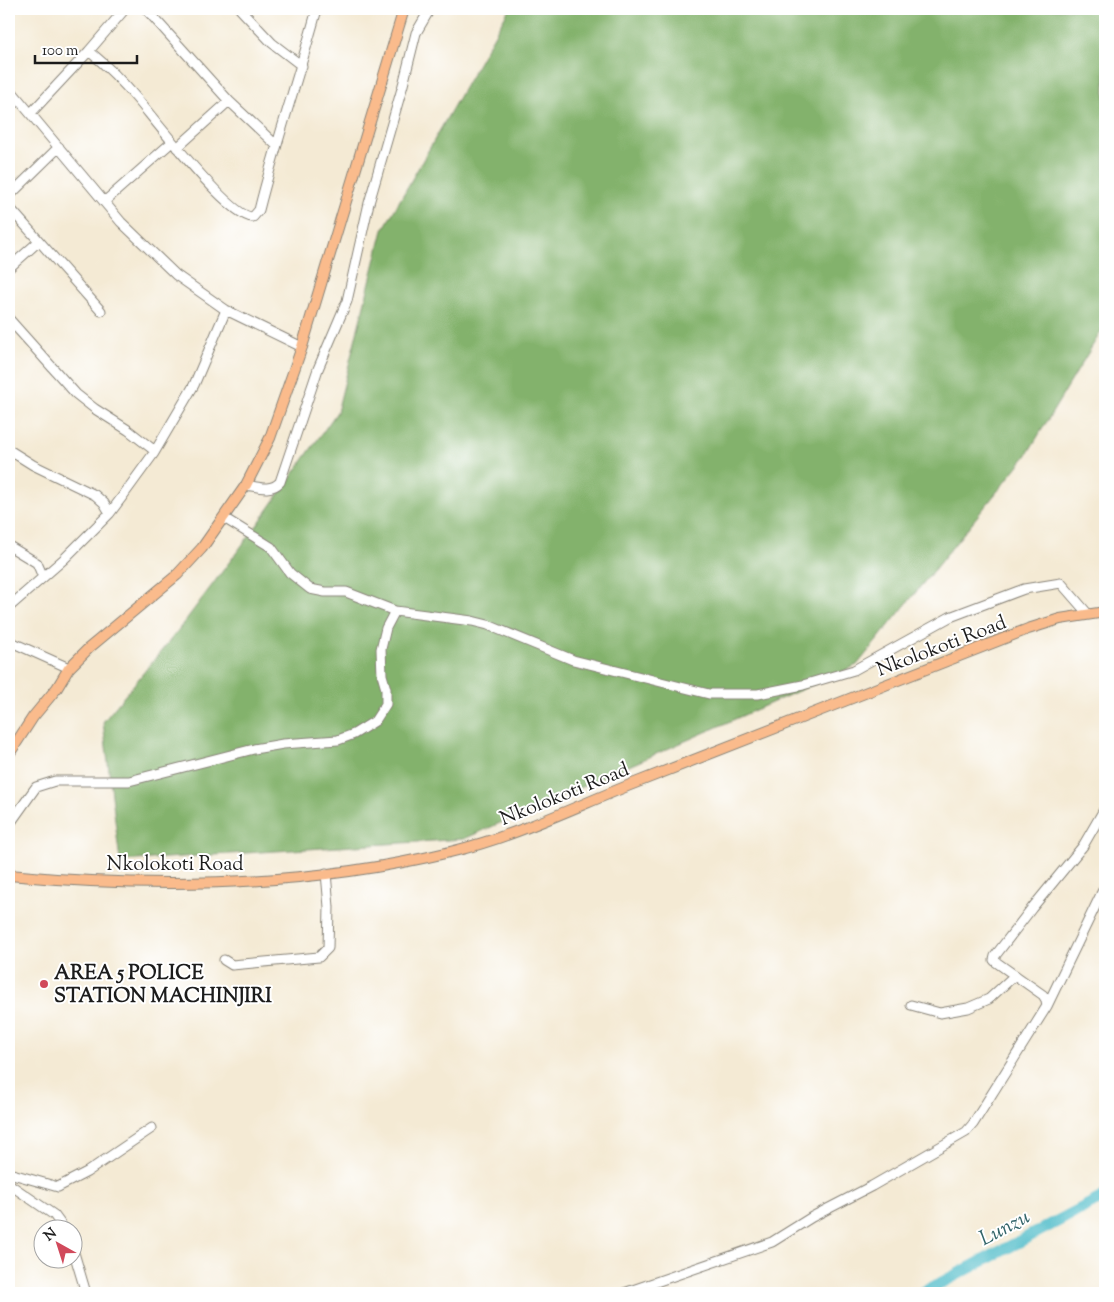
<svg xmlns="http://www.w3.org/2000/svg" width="1114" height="1302" viewBox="0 0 1114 1302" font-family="'Sorts Mill Goudy',serif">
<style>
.forest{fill:#83b26c;stroke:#506744}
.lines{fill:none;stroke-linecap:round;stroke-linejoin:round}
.river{stroke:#4ebbc8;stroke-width:12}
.minor-casing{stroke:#888378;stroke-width:11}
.major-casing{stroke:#888378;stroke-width:12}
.minor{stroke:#fff;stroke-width:9}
.major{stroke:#fabb8c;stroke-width:10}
.poi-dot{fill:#d1495b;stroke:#fff;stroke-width:2}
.labels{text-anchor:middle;stroke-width:4;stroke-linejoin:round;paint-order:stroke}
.street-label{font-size:20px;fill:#1c1c1c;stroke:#fff}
.poi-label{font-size:20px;font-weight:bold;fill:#1c1c1c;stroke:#fff;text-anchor:start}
.water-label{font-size:21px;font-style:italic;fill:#326469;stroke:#fff}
</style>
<rect width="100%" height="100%" fill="#fff"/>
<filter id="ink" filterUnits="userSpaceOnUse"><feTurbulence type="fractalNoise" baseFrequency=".02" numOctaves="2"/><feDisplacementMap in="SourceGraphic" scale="10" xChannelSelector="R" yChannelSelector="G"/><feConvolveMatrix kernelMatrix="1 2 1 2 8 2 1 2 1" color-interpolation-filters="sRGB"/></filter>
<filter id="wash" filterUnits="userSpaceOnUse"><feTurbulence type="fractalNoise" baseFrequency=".0096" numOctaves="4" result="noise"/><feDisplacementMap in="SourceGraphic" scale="20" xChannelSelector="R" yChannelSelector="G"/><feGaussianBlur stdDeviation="1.12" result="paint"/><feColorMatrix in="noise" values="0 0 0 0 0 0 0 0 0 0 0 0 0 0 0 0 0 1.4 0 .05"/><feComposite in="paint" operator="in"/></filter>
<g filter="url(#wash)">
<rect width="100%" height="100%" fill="#f4ead4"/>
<!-- forest -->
<path class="forest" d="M509,9h596v316l-79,131 -169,209 -393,174 -344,22 -17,-139 73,-89 82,-109 79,-112 46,-182z"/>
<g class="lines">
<!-- river -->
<path class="river" d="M922,1293l183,-97"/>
</g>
</g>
<g filter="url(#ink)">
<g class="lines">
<defs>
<path id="minor" d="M146,9l83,92 47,44
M240,9l32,34 30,23
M89,51c18,15 34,31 49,49 17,20 93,119 115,117l6,-7c17,-68 40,-134 58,-201
M9,88l112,134 55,53 50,35 76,37
M31,113l58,-62 36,-42
M177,148l52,-47
M9,196l50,-49
M104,202l68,-60
M9,207l92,104
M9,268l29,-26
M9,319l67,75 19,15 33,21 27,21
M9,450l24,15 62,30 9,8 6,10
M246,485c12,2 25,7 34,-3l38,-113 29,-68 22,-98 34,-118 13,-52 14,-24
M224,518l47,29 19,26 20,16 15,3h21l49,19
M9,546l28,17 6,14
M9,607l55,-48 46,-46 12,-16 32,-44 40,-68 32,-75
M9,641l60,27
M9,825l27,-38 19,-6h74l125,-32 29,-5 55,-4 16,-6 21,-13 11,-17v-15l-4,-14 -1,-26 5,-21 9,-17 77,10 16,4 85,35 136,34h49l45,-9 51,-15 96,-53 74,-28 37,-6 27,31
M224,960l8,5 87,-8 9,-9 1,-41 -3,-34
M911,1005l29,8 28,-5 21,-9 26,-24
M1047,1006l-1,-6 -3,-5 -47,-33 -2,-2 1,-4 37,-48 51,-62 22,-38
M9,1173l49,14 29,-15 65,-44
M9,1184l45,31 11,15
M72,1246l14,47
M624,1293l148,-51 40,-25 60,-31 94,-54 7,-8 74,-118 58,-120"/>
<path id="major" d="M9,754l24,-37 24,-29 12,-20 20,-20 88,-73 25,-27 44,-63 24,-47 32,-91 102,-338
M9,875c146,14 297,12 441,-23 64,-15 124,-45 185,-69 131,-51 262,-103 393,-154l32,-10 45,-7"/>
</defs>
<!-- minor casing -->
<use href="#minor" class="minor-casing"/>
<!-- major casing -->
<use href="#major" class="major-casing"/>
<!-- minor -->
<use href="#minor" class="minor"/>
<!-- major -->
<use href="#major" class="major"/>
</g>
</g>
<!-- markers -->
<circle class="poi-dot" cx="44" cy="984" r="5"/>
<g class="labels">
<!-- street labels -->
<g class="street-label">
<text transform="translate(941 645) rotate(-21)" y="7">Nkolokoti Road</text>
<text transform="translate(564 793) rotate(-22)" y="7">Nkolokoti Road</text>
<text x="175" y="870">Nkolokoti Road</text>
</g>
<!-- poi labels -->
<g class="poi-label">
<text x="54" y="979">AREA 5 POLICE<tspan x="54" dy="23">STATION MACHINJIRI</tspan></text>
</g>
<!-- water labels -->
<g class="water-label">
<text transform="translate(1004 1227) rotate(-28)" y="7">Lunzu</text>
</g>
</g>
<!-- margin -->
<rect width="1114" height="1302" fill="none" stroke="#fff" stroke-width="30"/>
<!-- north arrow -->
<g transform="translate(58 1244) rotate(321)"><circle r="24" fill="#ffffff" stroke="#a4a4a4"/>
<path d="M0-4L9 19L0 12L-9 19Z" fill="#d1495b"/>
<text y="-8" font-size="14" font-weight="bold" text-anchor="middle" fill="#1c1c1c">N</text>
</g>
<!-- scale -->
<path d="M35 55v8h102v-8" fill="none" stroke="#1c1c1c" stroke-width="2.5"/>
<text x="42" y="55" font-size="15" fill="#1c1c1c" stroke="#ffffff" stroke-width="4" paint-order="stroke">100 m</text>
</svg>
